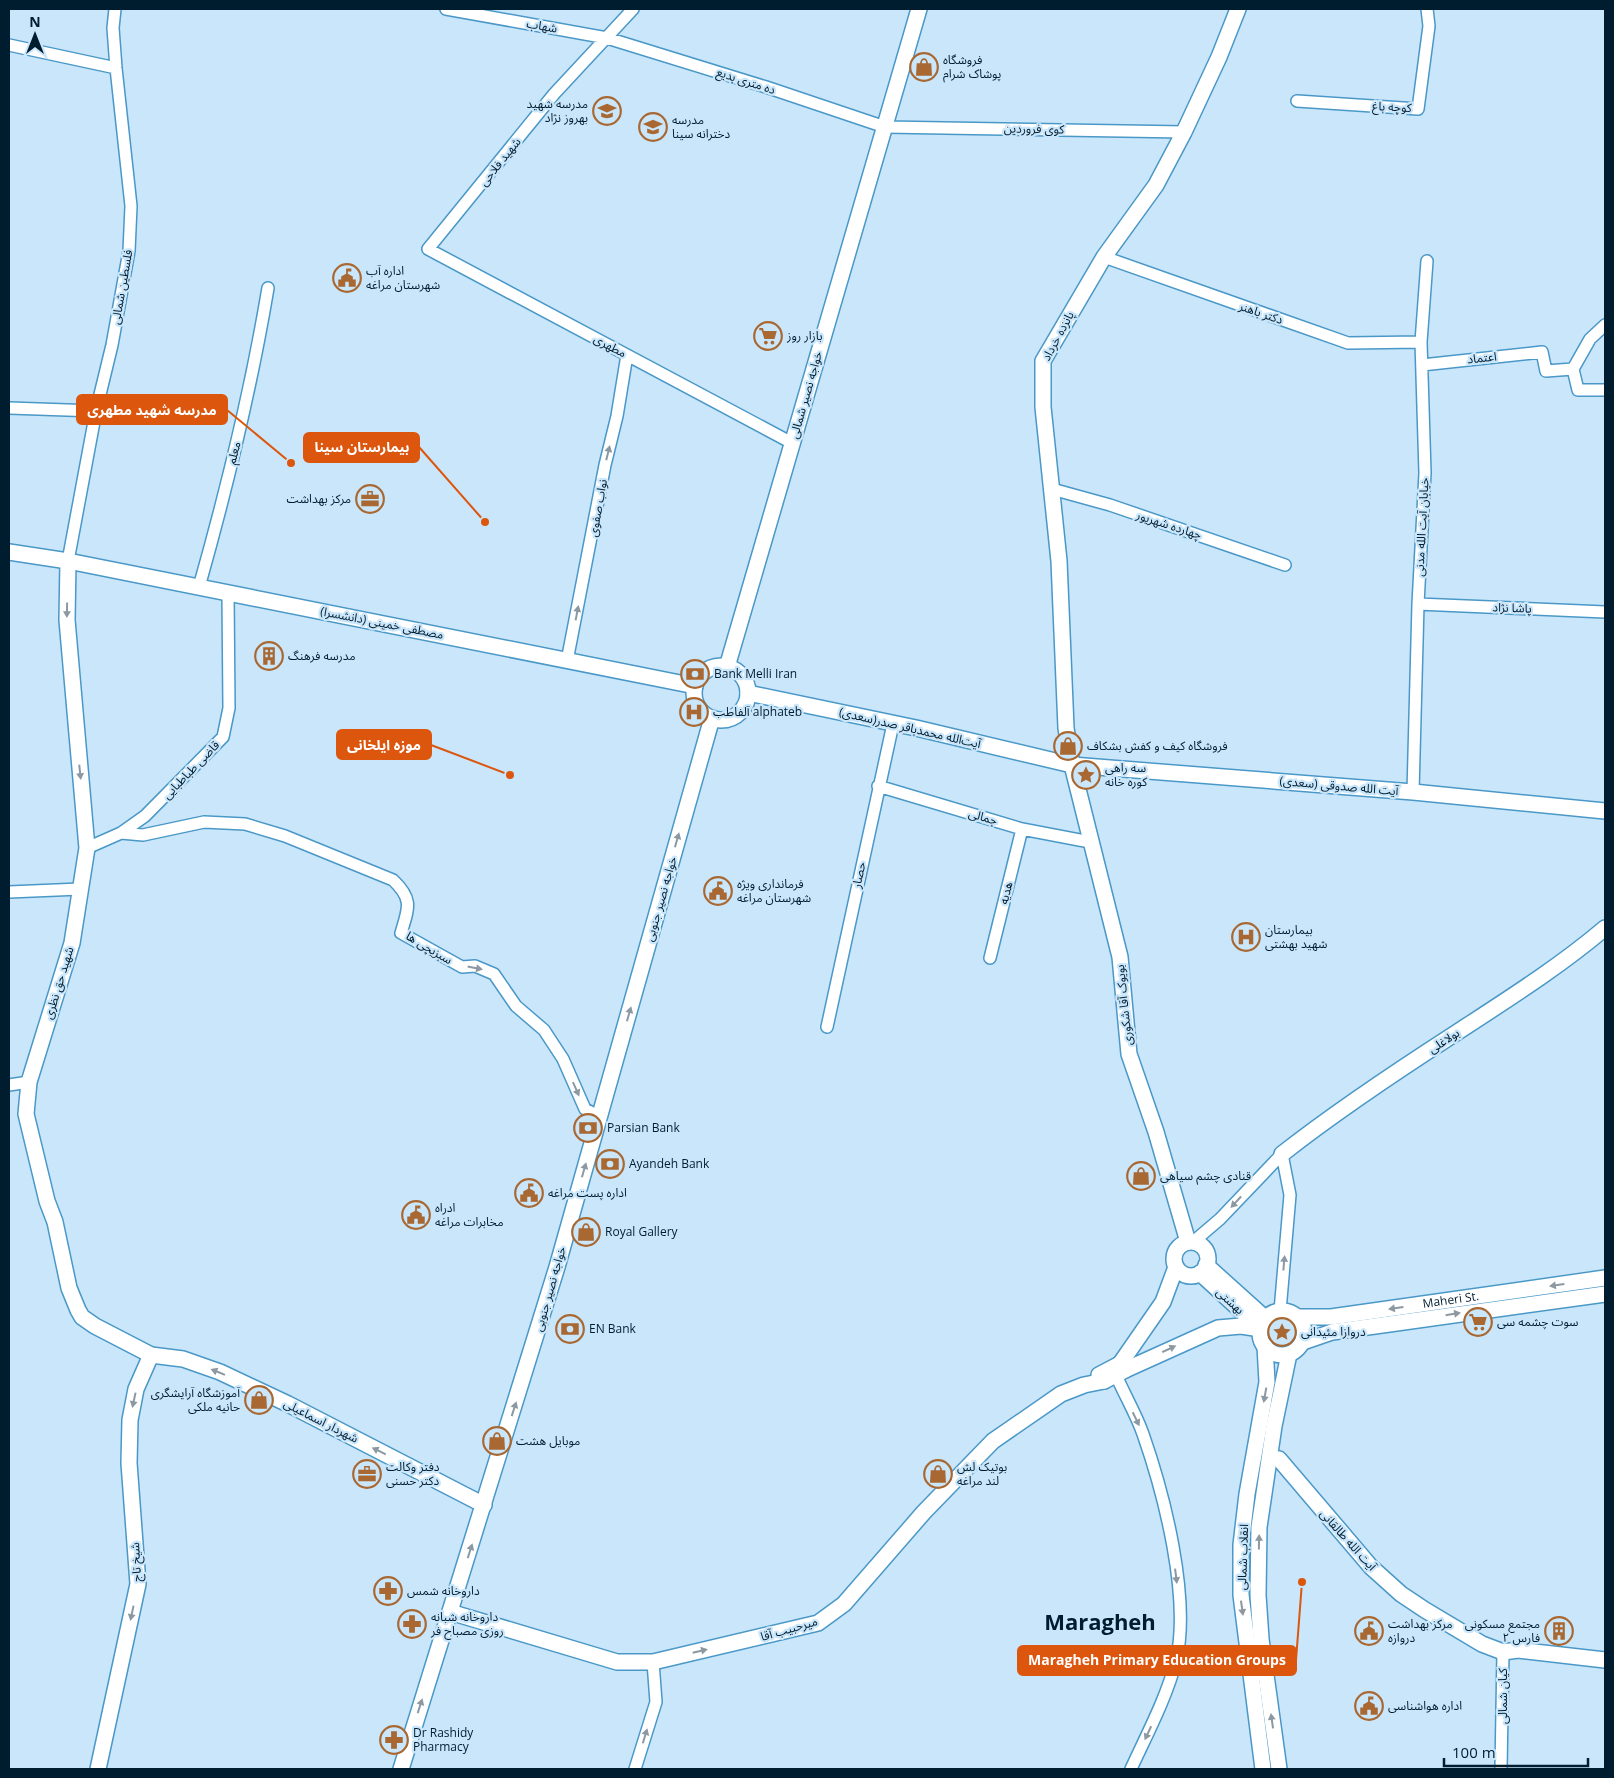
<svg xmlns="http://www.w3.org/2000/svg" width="1614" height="1778" viewBox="0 0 1614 1778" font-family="'Open Sans','Noto Sans Arabic',sans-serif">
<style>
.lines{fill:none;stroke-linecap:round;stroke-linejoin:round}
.street-casing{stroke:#4a98c7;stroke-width:14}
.secondary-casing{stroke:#4a98c7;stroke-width:18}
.street{stroke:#fff;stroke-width:11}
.secondary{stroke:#fff;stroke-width:15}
.oneway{fill:#8c99a2}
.labels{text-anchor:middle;stroke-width:4.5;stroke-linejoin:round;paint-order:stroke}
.street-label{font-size:12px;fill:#001d30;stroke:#c9e6fb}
.poi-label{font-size:12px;fill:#001d30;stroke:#c9e6fb;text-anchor:start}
.town-label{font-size:22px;font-weight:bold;fill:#001d30;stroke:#c9e6fb}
.leader{fill:none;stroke:#dc560e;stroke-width:2}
.callout-dot{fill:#dc560e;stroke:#c9e6fb;stroke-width:2}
.callout{fill:#dc560e;stroke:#dc560e;stroke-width:2}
.callout-label{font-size:14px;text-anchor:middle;font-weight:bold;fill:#fff}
</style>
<rect width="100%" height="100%" fill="#c9e6fb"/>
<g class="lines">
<defs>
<path id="street" d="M446,9l161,29 159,49 119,40 299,5
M633,9l-79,85 -126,155 364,194
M9,45l107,23
M1297,101l121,8 11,-83 -2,-17
M1104,257l244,86 73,-1
M1422,365l120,-13 4,19 27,-2 5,21h27
M1573,369l17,-30 15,-14
M9,408l87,3
M1052,489l58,16 175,60
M68,561l28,-150 16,-66 17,-94 2,-45 -15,-138 -3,-40 2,-19
M199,587c28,-99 52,-198 69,-299
M1418,604l187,8
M567,661l38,-196 12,-49 10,-61
M878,786l144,43 68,13
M1413,792l5,-188 7,-131 -4,-131 6,-81
M121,833l22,2 61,-13 41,2 40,12 108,44c20,19 16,27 8,53l61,34 13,-1 19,8 22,32 28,24 19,29 22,50 15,8
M87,848l34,-15 24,-17 78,-79 6,-29 -1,-115
M9,892l71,-3
M990,958l32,-129
M827,1027l66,-303
M9,1085l20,-3
M1193,1242l27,-23 62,-65
M1280,1311l10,-116 -8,-41
M1116,1375c8,19 20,39 27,59 21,60 48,164 33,227 -10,38 -29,73 -45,108
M635,1769l21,-67 -3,-40
M1501,1769l2,-117"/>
<g id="secondary">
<path d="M9,552l59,9 627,125"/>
<path d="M68,561l-1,59 20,228 -15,95 -43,139 -3,32 21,87 8,21 14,66 9,22 4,7 13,9 56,29 32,4 37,13 68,32 196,101"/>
<circle cx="721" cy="693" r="27"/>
<path d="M727,667l192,-658"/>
<path d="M748,693l168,35 156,37 341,27 192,19"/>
<path d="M1282,1154c56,-44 115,-83 174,-121 52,-34 103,-66 149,-105"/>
<path d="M1188,1242l-32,-110 -27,-78 -9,-97 -48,-192 -6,-37 -7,-167 -16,-154v-46l61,-104 52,-72 28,-53 35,-75 19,-48"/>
<circle cx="1191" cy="1259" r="17"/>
<path d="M1206,1265l60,54"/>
<path d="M1200,1273l61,56"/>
<circle cx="1282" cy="1333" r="22"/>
<path id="s1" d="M1297,1317h34l274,-39"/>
<path d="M1303,1342l29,-10 273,-38"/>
<path d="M1120,1364l43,-62 13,-35"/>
<path d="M1120,1364l5,1v5l-21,11 -5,-2v-4z"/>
<path d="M1125,1370l93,-42 23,-2 20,3"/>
<path d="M1270,1458l9,1 92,108 30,27 24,16 57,34 21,8 15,-2 87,10"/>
<path d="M450,1612l167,50h36l165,-39 26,-19 80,-92 69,-71 68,-47 23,-9 20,-4"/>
<path d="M98,1769l40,-185 -9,-121 1,-43 6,-31 15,-34"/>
<path d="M401,1769l156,-502 155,-549"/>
<path d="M1263,1769l-22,-174v-50l6,-51 20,-112 -2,-36"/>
<path d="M1279,1769l-18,-130 -3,-44 1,-68 15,-101 15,-72"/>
</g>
</defs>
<!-- street casing -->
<use href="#street" class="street-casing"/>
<!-- secondary casing -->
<use href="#secondary" class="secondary-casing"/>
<!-- street -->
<use href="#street" class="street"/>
<!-- secondary -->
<use href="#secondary" class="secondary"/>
</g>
<!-- one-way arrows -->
<defs><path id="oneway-solid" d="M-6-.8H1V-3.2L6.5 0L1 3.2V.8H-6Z" transform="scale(1.25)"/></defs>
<g class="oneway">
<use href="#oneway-solid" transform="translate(608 453) rotate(-76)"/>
<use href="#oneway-solid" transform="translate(67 610) rotate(91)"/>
<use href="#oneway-solid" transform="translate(577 613) rotate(-79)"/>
<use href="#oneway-solid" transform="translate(80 772) rotate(84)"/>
<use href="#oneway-solid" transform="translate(677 840) rotate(-74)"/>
<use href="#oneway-solid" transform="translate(475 968) rotate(11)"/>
<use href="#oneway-solid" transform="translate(629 1014) rotate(-74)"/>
<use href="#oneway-solid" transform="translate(576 1089) rotate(66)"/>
<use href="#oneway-solid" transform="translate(584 1170) rotate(-74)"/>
<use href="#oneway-solid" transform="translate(1236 1202) rotate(133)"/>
<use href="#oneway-solid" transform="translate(1284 1263) rotate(-85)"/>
<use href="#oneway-solid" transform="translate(1557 1285) rotate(172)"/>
<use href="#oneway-solid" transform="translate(1396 1308) rotate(172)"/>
<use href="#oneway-solid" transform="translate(1453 1314) rotate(-9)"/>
<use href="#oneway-solid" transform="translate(1169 1349) rotate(-25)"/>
<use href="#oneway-solid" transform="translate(218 1372) rotate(-158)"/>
<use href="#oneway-solid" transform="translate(1265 1395) rotate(100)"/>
<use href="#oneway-solid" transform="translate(134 1400) rotate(102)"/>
<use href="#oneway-solid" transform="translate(514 1409) rotate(-72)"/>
<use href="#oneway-solid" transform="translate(1136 1419) rotate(64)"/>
<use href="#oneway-solid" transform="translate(379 1451) rotate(-154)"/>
<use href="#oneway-solid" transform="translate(1259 1542) rotate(-89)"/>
<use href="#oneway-solid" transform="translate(470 1551) rotate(-72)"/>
<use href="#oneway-solid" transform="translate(1176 1576) rotate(83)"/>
<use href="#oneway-solid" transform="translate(1242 1608) rotate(82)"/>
<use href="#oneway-solid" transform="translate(132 1613) rotate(102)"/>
<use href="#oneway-solid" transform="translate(700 1651) rotate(-13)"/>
<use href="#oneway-solid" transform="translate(420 1706) rotate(-72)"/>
<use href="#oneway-solid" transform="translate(1272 1721) rotate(-98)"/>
<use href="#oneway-solid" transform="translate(1148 1733) rotate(115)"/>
<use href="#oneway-solid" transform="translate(645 1736) rotate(-73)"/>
</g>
<!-- icons -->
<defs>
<symbol id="shop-ring" viewBox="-11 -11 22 22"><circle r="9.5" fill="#c9e6fb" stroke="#a96832" stroke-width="1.5"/><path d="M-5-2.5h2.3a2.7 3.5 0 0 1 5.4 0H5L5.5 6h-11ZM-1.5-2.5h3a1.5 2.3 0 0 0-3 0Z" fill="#a96832"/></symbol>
<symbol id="school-ring" viewBox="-11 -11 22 22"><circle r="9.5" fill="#c9e6fb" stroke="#a96832" stroke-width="1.5"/><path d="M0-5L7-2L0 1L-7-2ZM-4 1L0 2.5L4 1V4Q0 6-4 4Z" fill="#a96832"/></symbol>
<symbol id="civic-ring" viewBox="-11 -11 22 22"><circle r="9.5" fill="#c9e6fb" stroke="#a96832" stroke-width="1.5"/><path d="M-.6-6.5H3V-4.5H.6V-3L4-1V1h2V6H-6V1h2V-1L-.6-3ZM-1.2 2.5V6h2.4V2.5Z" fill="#a96832"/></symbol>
<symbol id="supermarket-ring" viewBox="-11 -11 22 22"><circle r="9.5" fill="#c9e6fb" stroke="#a96832" stroke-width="1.5"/><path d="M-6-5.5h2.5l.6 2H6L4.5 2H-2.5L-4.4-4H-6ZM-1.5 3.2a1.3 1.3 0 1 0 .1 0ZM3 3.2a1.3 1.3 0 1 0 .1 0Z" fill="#a96832"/></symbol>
<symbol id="office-ring" viewBox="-11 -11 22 22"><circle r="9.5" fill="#c9e6fb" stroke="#a96832" stroke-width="1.5"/><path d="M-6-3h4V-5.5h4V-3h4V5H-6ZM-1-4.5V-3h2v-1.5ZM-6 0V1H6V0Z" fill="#a96832"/></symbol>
<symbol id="building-ring" viewBox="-11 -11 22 22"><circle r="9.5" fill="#c9e6fb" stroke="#a96832" stroke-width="1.5"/><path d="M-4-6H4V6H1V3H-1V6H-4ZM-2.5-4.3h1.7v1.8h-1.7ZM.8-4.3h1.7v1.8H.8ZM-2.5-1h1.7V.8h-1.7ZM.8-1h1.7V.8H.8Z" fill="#a96832"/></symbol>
<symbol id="bank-ring" viewBox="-11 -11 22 22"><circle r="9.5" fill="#c9e6fb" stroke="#a96832" stroke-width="1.5"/><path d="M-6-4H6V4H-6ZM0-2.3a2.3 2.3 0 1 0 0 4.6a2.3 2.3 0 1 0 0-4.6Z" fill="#a96832"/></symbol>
<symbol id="hospital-ring" viewBox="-11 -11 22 22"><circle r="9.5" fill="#c9e6fb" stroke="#a96832" stroke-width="1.5"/><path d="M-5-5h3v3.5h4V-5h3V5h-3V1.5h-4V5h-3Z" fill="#a96832"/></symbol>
<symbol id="sight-ring" viewBox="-11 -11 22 22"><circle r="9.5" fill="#c9e6fb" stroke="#a96832" stroke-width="1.5"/><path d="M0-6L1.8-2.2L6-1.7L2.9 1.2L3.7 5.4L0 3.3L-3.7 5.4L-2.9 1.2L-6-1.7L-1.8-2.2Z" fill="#a96832"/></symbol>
<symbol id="pharmacy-ring" viewBox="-11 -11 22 22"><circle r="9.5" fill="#c9e6fb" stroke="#a96832" stroke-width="1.5"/><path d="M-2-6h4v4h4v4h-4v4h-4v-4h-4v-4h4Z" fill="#a96832"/></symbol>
</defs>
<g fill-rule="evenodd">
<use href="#shop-ring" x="908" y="51" width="32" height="32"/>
<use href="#school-ring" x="591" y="95" width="32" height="32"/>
<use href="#school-ring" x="637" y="111" width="32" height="32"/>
<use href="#civic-ring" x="331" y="262" width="32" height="32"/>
<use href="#supermarket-ring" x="752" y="320" width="32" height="32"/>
<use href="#office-ring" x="354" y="483" width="32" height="32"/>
<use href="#building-ring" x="253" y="640" width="32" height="32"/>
<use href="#bank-ring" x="679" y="658" width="32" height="32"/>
<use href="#hospital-ring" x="678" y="696" width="32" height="32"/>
<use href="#shop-ring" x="1052" y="730" width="32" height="32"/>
<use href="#sight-ring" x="1070" y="759" width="32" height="32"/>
<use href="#civic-ring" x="702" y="875" width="32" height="32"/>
<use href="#hospital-ring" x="1230" y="921" width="32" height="32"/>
<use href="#bank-ring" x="572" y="1112" width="32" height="32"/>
<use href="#bank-ring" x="594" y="1148" width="32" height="32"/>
<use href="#shop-ring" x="1125" y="1160" width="32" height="32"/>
<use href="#civic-ring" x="513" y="1177" width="32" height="32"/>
<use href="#civic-ring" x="400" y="1199" width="32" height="32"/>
<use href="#shop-ring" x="570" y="1216" width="32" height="32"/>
<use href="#supermarket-ring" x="1462" y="1306" width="32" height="32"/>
<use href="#bank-ring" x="554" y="1313" width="32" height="32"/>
<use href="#sight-ring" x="1266" y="1316" width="32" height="32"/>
<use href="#shop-ring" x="243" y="1384" width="32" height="32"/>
<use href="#shop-ring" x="481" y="1425" width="32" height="32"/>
<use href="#office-ring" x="351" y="1458" width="32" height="32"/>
<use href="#shop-ring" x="922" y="1458" width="32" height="32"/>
<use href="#pharmacy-ring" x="372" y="1575" width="32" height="32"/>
<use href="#pharmacy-ring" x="396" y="1608" width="32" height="32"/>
<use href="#civic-ring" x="1353" y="1615" width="32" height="32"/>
<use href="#building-ring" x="1543" y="1615" width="32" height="32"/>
<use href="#civic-ring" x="1353" y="1690" width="32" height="32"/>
<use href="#pharmacy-ring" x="378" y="1724" width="32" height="32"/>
</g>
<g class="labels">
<!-- street labels -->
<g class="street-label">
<text transform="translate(542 26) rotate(10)" y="4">شهاب</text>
<text transform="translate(746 81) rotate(18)" y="4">ده متری بدیع</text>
<text transform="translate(1392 107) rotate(3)" y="4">کوچه باغ</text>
<text transform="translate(1034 129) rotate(1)" y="4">کوی فروردین</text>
<text transform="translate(500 162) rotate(-51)" y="4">شهید فلاحی</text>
<text transform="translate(122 287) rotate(-80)" y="4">فلسطین شمالی</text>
<text transform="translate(1261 313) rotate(19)" y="4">دکتر باهنر</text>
<text transform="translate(1058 336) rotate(-62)" y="4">پانزده خرداد</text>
<text transform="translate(610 346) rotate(28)" y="4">مطهری</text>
<text transform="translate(1482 358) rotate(-6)" y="4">اعتماد</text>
<text transform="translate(806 395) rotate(-74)" y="4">خواجه نصیر شمالی</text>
<text transform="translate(234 453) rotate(-76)" y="4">معلم</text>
<text transform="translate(598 508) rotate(-80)" y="4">نواب صفوی</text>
<text transform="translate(1169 525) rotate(18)" y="4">چهارده شهریور</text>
<text transform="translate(1422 527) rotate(-87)" y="4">خیابان آیت الله مدنی</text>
<text transform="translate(1512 608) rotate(2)" y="4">پاشا نژاد</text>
<text transform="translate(382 623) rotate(11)" y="4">مصطفی خمینی (دانشسرا)</text>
<text transform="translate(910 728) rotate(13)" y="4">آیت‌الله محمدباقر صدر(سعدی)</text>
<text transform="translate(191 770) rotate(-46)" y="4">قاضی طباطبایی</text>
<text transform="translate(1339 786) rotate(5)" y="4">آیت الله صدوقی (سعدی)</text>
<text transform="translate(983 817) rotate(16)" y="4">جمالی</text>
<text transform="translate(859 875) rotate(-78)" y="4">حصار</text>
<text transform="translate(1006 893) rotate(-76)" y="4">هدیه</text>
<text transform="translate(661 899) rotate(-74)" y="4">خواجه نصیر جنوبی</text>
<text transform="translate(429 948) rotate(31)" y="4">سبزیچی ها</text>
<text transform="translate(59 983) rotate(-73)" y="4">شهید حق نظری</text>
<text transform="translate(1124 1005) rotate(-96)" y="4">بویوک آقا شکوری</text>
<text transform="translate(1444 1041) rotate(-33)" y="4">بولاغلی</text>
<text transform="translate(550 1289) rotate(-74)" y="4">خواجه نصیر جنوبی</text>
<text dy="4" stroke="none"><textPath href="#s1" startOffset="155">Maheri St.</textPath></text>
<text transform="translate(1230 1301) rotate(42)" y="4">بهشتی</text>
<text transform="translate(321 1421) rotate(27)" y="4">شهردار اسماعیلی</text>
<text transform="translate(1348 1540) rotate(48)" y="4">آیت الله طالقانی</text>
<text transform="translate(1243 1557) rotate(-88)" y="4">انقلاب شمالی</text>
<text transform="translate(136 1562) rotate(-93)" y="4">شیخ تاج</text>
<text transform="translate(789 1629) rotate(-16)" y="4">میرحبیب آقا</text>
<text transform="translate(1503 1696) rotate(-90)" y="4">کیان شمالی</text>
</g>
<!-- poi labels -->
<g class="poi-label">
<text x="943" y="64">فروشگاه<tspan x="943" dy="14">پوشاک شرام</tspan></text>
<text x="588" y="108" text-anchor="end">مدرسه شهید<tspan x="588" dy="14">بهروز نژاد</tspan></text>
<text x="672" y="124">مدرسه<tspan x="672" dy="14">دخترانه سینا</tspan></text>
<text x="366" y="275">اداره آب<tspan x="366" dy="14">شهرستان مراغه</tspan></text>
<text x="787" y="340">بازار روز</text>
<text x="351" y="503" text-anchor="end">مرکز بهداشت</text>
<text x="288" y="660">مدرسه فرهنگ</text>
<text x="714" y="678">Bank Melli Iran</text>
<text x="713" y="716">آلفاطب alphateb</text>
<text x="1087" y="750">فروشگاه کیف و کفش بشکاف</text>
<text x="1105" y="772">سه راهی<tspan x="1105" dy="14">کوره خانه</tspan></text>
<text x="737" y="888">فرمانداری ویژه<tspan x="737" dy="14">شهرستان مراغه</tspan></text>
<text x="1265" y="934">بیمارستان<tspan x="1265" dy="14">شهید بهشتی</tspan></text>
<text x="607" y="1132">Parsian Bank</text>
<text x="629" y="1168">Ayandeh Bank</text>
<text x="1160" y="1180">قنادی چشم سیاهی</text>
<text x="548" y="1197">اداره پست مراغه</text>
<text x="435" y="1212">ادراه<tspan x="435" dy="14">مخابرات مراغه</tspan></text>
<text x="605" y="1236">Royal Gallery</text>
<text x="1497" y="1326">سوت چشمه سی</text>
<text x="589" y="1333">EN Bank</text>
<text x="1301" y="1336">دروازا مئیدانی</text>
<text x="240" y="1397" text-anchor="end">آموزشگاه آرایشگری<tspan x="240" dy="14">حانیه ملکی</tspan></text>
<text x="516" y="1445">موبایل هشت</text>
<text x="386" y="1471">دفتر وکالت<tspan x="386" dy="14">دکتر حسنی</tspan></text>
<text x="957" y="1471">بوتیک لش<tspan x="957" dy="14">لند مراغه</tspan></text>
<text x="407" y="1595">داروخانه شمس</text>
<text x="431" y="1621">داروخانه شبانه<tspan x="431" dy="14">روزی مصباح فر</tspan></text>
<text x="1388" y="1628">مرکز بهداشت<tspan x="1388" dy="14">دروازه</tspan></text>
<text x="1540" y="1628" text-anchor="end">مجتمع مسکونی<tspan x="1540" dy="14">فارس ۲</tspan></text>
<text x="1388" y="1710">اداره هواشناسی</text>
<text x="413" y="1737">Dr Rashidy<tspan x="413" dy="14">Pharmacy</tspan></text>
</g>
<!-- town labels -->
<g class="town-label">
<text x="1100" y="1630">Maragheh</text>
</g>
</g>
<!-- callouts -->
<path class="leader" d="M291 463L227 410M485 522L419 447M510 775L431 745M1302 1582L1296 1660"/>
<g class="callout-dot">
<circle cx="291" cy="463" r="5"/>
<circle cx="485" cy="522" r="5"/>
<circle cx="510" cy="775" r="5"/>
<circle cx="1302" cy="1582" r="5"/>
</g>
<g class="callout">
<rect x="77" y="395" width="150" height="29" rx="5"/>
<rect x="304" y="433" width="115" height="29" rx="5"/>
<rect x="337" y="730" width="94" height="29" rx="5"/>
<rect x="1018" y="1646" width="278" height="29" rx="5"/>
</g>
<g class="callout-label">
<text x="152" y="415">مدرسه شهید مطهری</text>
<text x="362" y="452">بیمارستان سینا</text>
<text x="384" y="750">موزه ایلخانی</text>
<text x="1157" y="1665">Maragheh Primary Education Groups</text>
</g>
<!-- border -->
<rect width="1614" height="1778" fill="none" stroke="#001d30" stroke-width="20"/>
<!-- north arrow -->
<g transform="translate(35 35)" stroke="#c9e6fb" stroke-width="4" paint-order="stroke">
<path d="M0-4L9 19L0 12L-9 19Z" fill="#001d30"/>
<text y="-8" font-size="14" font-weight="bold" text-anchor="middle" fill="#001d30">N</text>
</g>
<!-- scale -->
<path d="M1444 1758v8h144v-8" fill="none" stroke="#001d30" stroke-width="2.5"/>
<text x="1452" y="1758" font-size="15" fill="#001d30" stroke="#c9e6fb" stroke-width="4" paint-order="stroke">100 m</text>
</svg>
